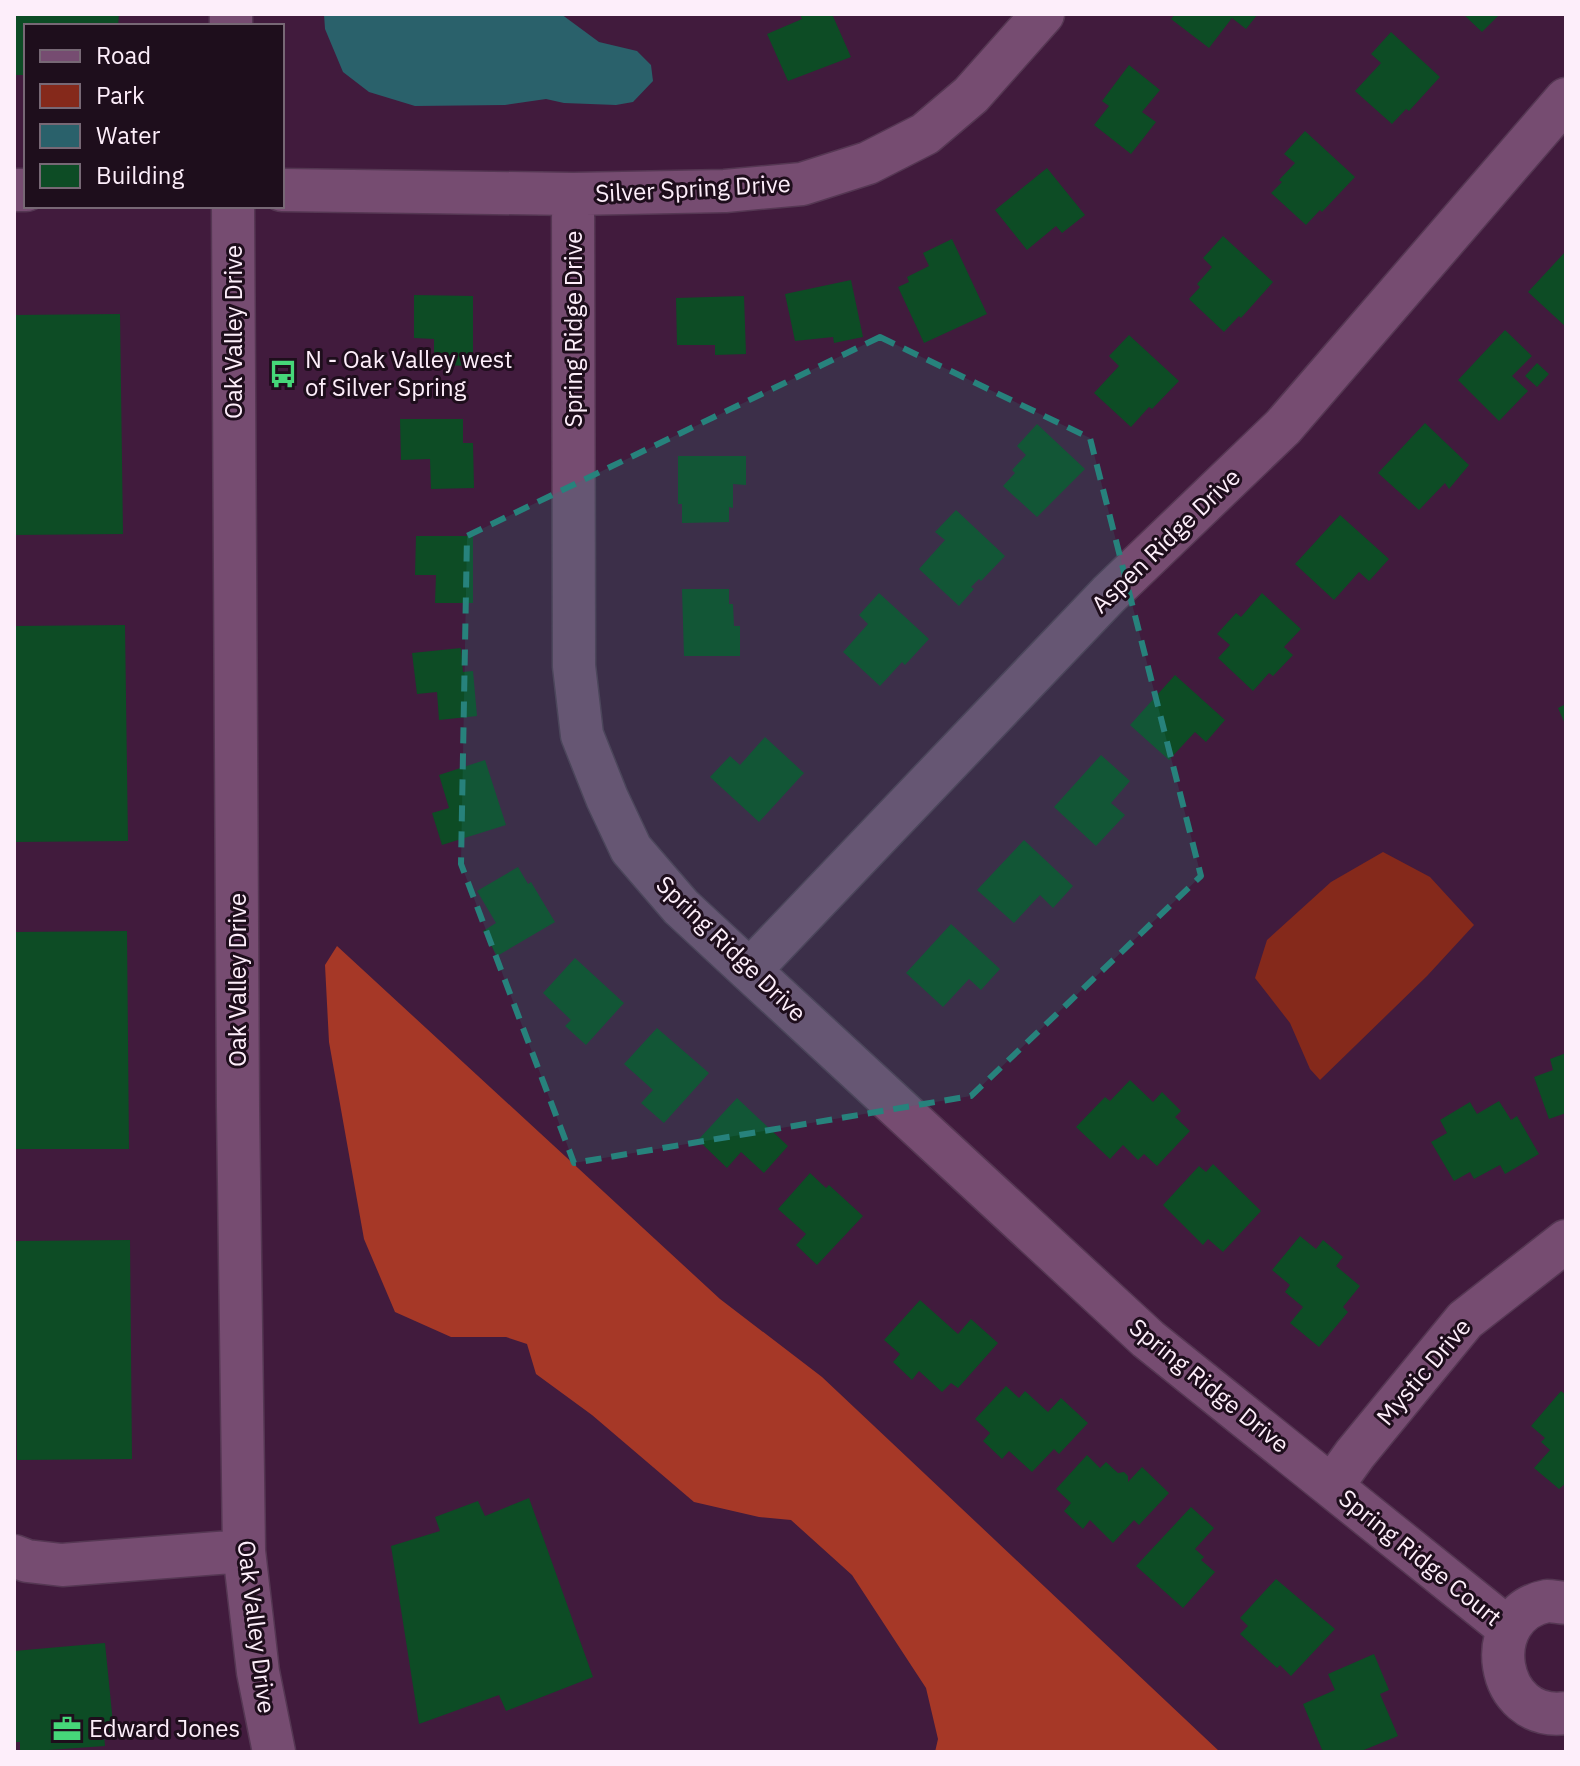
<svg xmlns="http://www.w3.org/2000/svg" width="1580" height="1766" viewBox="0 0 1580 1766" font-family="'IBM Plex Sans',sans-serif">
<style>
.green{fill:#85291b}
.forest{fill:#a63827}
.water{fill:#2a616b}
.building{fill:#0d4c25}
.lines{fill:none;stroke-linecap:round;stroke-linejoin:round}
.minor-casing{stroke:#553753;stroke-width:45}
.minor{stroke:#764c71;stroke-width:42}
.marked{fill:#27827c;fill-opacity:0.2;stroke:#27827c;stroke-width:6;stroke-dasharray:16 10;stroke-linejoin:round}
.labels{text-anchor:middle;stroke-width:6;stroke-linejoin:round;paint-order:stroke}
.street-label{font-size:24px;fill:#fdeefa;stroke:#1e0e1c}
.poi-label{font-size:24px;fill:#fdeefa;stroke:#1e0e1c;text-anchor:start}
</style>
<rect width="100%" height="100%" fill="#411b3d"/>
<!-- green -->
<path class="green" d="M1383,852l47,25 44,48 -47,51 -107,104 -10,-11 -20,-46 -35,-45 12,-38 64,-58z"/>
<!-- forest -->
<path class="forest" d="M337,946l383,353 102,78 398,375h-285l3,-13 -12,-51 -74,-113 -61,-55 -32,-3 -65,-15 -102,-87 -56,-41 -9,-30 -21,-7h-55l-56,-25 -31,-73 -35,-197 -4,-77z"/>
<!-- water -->
<path class="water" d="M324,14h237l38,28 38,9 14,14 2,16 -20,21 -17,3 -52,-2 -18,-4 -41,6 -90,1 -46,-14 -26,-20 -18,-43z"/>
<!-- building -->
<path class="building" d="M14,14h105l-1,12h-92v49h-12z
M800,14h32l19,43 -63,24 -21,-47 35,-15z
M1175,14h83l-12,15 -14,-11 -23,30 -38,-29z
M1463,14h33l2,2 -16,16z
M1391,32l49,45 -31,34 -3,-2 -14,15 -37,-33 26,-28 -10,-9z
M1129,65l31,25 -18,22 14,10 -25,32 -37,-29 15,-19 -7,-5z
M1305,131l50,46 -33,35 -2,-2 -14,15 -35,-32 11,-11 -3,-2 16,-17 -11,-9z
M1047,168l38,47 -23,18 -6,-7 -29,24 -32,-40z
M1223,236l50,46 -32,36 -2,-2 -15,16 -35,-33 11,-12 -3,-3 15,-17 -9,-9z
M952,239l35,75 -63,29 -26,-56 11,-5 -2,-5 22,-11 -6,-13z
M1566,251v76l-38,-35z
M851,280l12,57 -29,6 -1,-6 -38,4 -10,-47z
M414,295l59,1v70l-39,-1v-26l-20,-1z
M744,296l2,58 -31,1v-10h-38l-1,-47z
M120,314l3,220 -109,1v-220z
M1505,330l27,26 -20,20 16,15 -29,30 -41,-41z
M1129,335l50,46 -27,28 -3,-2 -18,20 -37,-34 25,-27 -10,-10z
M1537,363l12,11 -12,13 -12,-11z
M400,419h63v24h10l1,45 -43,1 -1,-30 -29,1z
M1425,423l44,42 -20,24 -4,-6 -26,27 -41,-37z
M1037,424l48,45 -48,48 -34,-31 12,-13 -3,-3 14,-15 -9,-9z
M678,456h68v29l-13,-1v24l-4,-1v15l-47,1v-19h-4z
M956,510l49,46 -24,25 -2,-2 -8,8 3,2 -15,17 -40,-37 26,-29 -10,-8z
M1340,515l49,44 -20,22 -10,-9 -25,28 -39,-36z
M416,536h57v67h-38l1,-28h-21z
M682,589h47v15h4l1,22h6v30h-56z
M879,593l50,46 -24,26 -3,-3 -22,24 -37,-34 25,-28 -9,-9z
M1262,593l39,36 -17,18 9,8 -20,21 -4,-3 -16,18 -35,-33 12,-13 -13,-11 19,-21 5,4z
M125,625l3,216 -114,1v-216z
M461,648l2,24 10,-1 4,45 -38,4 -2,-28 -20,2 -5,-41z
M1175,675l50,45 -19,22 -11,-10 -26,28 -39,-35z
M1566,704v22l-8,-18z
M765,737l39,36 -45,49 -49,-45 20,-21 10,9z
M1101,755l29,26 -19,22 14,12 -29,31 -42,-39z
M485,760l21,65 -64,20 -10,-32 17,-5 -10,-33z
M1024,840l49,46 -20,22 -13,-13 -26,28 -37,-33z
M518,867l10,17 3,-2 24,40 -58,34 -14,-25 13,-8 -19,-32z
M951,924l49,45 -19,21 -12,-11 -26,28 -37,-34z
M127,931l2,218h-115v-217z
M575,958l49,45 -38,42 -21,-19 6,-6 -28,-27z
M657,1028l52,45 -45,50 -23,-20 12,-13 -29,-26z
M1566,1053v60l-17,6 -15,-42 19,-7 -3,-11z
M1130,1080l23,22 9,-10 19,19 -6,6 15,14 -33,35 -13,-12 -6,6 -15,-15 -13,14 -34,-32 29,-30 5,4z
M737,1098l51,48 -24,27 -23,-21 -14,16 -29,-28z
M1499,1101l12,19 6,-4 22,38 -34,20 -5,-9 -26,14 -4,-7 -16,9 -23,-39 16,-9 -7,-13 30,-18 7,12z
M1213,1164l48,47 -38,41 -15,-13 -5,6 -40,-40 36,-39 7,6z
M810,1173l16,15 3,-3 34,31 -46,49 -21,-20 10,-11 -28,-25z
M1300,1236l16,13 7,-9 20,17 -7,9 24,20 -17,21 5,5 -29,35 -29,-24 13,-16 -18,-15 5,-7 -18,-15z
M130,1240l2,219 -115,1 -2,-219z
M920,1300l38,34 13,-15 27,24 -40,45 -7,-5 -9,9 -23,-21 -7,9 -19,-18 7,-8 -16,-14z
M1006,1386l13,12 6,-7 23,21 13,-14 27,25 -29,31 -5,-5 -22,23 -23,-21 -7,8 -19,-18 7,-8 -15,-14z
M1561,1391l5,4v88l-7,6 -25,-21 16,-18 -9,-8 4,-4 -14,-12z
M1087,1455l13,13 6,-6 12,11 6,-1 4,4v6l14,-15 27,26 -30,32 -5,-5 -21,23 -23,-23 -7,9 -19,-18 7,-8 -15,-14z
M529,1498l64,179 -87,34 -7,-16 -80,29 -28,-178 49,-15 -5,-14 43,-16 7,15z
M1191,1507l23,21 -19,21 9,8 -3,3 14,12 -32,36 -47,-42z
M1276,1579l59,50 -44,47 -11,-11 -3,3 -37,-34 8,-8 -8,-8z
M105,1643l9,90 -10,1 1,12 -85,6v-10h-6v-91z
M1374,1654l15,36 -9,4 18,42 -39,16h-36l-20,-48 32,-14 -7,-16z"/>
<g class="lines">
<defs>
<path id="minor" d="M231,14v12
M14,190h12
M282,190l291,4 152,-3 77,-7 66,-21 57,-29 46,-39 72,-81
M573,194l1,472 8,69 25,63 24,51 50,58 467,432 361,290
M233,206l5,901 6,444 14,121 16,80
M751,969l358,-375 174,-167 283,-328
M1332,1486l23,-32 110,-134 101,-79
M14,1556l13,5 35,4 182,-14
M1566,1603c-5,0 -13,-2 -19,-2 -68,13 -53,122 19,112"/>
</defs>
<!-- minor casing -->
<use href="#minor" class="minor-casing"/>
<!-- minor -->
<use href="#minor" class="minor"/>
</g>
<!-- marked area -->
<path class="marked" d="M880,337l210,101 111,438 -230,220 -397,67 -113,-299 6,-328z"/>
<!-- icons -->
<defs>
<symbol id="bus-bare" viewBox="-9 -9 18 18"><path d="M-5-6H5V4H4V6H2V4H-2V6H-4V4H-5ZM-3.5-4V0h7V-4ZM-3.5 1.2v1.5H-2V1.2ZM2 1.2v1.5H3.5V1.2Z" fill="#46d779" stroke="#1e0e1c" stroke-width="2.5" paint-order="stroke"/></symbol>
<symbol id="office-bare" viewBox="-9 -9 18 18"><path d="M-6-3h4V-5.5h4V-3h4V5H-6ZM-1-4.5V-3h2v-1.5ZM-6 0V1H6V0Z" fill="#46d779" stroke="#1e0e1c" stroke-width="2.5" paint-order="stroke"/></symbol>
</defs>
<g fill-rule="evenodd">
<use href="#bus-bare" x="263" y="354" width="40" height="40"/>
<use href="#office-bare" x="47" y="1709" width="40" height="40"/>
</g>
<g class="labels">
<!-- street labels -->
<g class="street-label">
<text transform="translate(693 189) rotate(-3)" y="8">Silver Spring Drive</text>
<text transform="translate(574 329) rotate(-90)" y="8">Spring Ridge Drive</text>
<text transform="translate(234 332) rotate(-90)" y="8">Oak Valley Drive</text>
<text transform="translate(1166 541) rotate(-44)" y="8">Aspen Ridge Drive</text>
<text transform="translate(731 949) rotate(44)" y="8">Spring Ridge Drive</text>
<text transform="translate(238 980) rotate(-90)" y="8">Oak Valley Drive</text>
<text transform="translate(1424 1372) rotate(-50)" y="8">Mystic Drive</text>
<text transform="translate(1209 1386) rotate(39)" y="8">Spring Ridge Drive</text>
<text transform="translate(1420 1558) rotate(39)" y="8">Spring Ridge Court</text>
<text transform="translate(256 1627) rotate(83)" y="8">Oak Valley Drive</text>
</g>
<!-- poi labels -->
<g class="poi-label">
<text x="305" y="368">N - Oak Valley west<tspan x="305" dy="28">of Silver Spring</tspan></text>
<text x="89" y="1737">Edward Jones</text>
</g>
</g>
<!-- border -->
<rect width="1580" height="1766" fill="none" stroke="#fdeefa" stroke-width="32"/>
<!-- legend -->
<rect x="24" y="24" width="260" height="184" fill="#1e0e1c" stroke="#776875" stroke-width="2"/>
<rect x="40" y="50" width="40" height="12" fill="#764c71" stroke="#776875" stroke-width="2"/>
<text x="96" y="64" font-size="24" fill="#fdeefa">Road</text>
<rect x="40" y="84" width="40" height="24" fill="#85291b" stroke="#776875" stroke-width="2"/>
<text x="96" y="104" font-size="24" fill="#fdeefa">Park</text>
<rect x="40" y="124" width="40" height="24" fill="#2a616b" stroke="#776875" stroke-width="2"/>
<text x="96" y="144" font-size="24" fill="#fdeefa">Water</text>
<rect x="40" y="164" width="40" height="24" fill="#0d4c25" stroke="#776875" stroke-width="2"/>
<text x="96" y="184" font-size="24" fill="#fdeefa">Building</text>
</svg>
